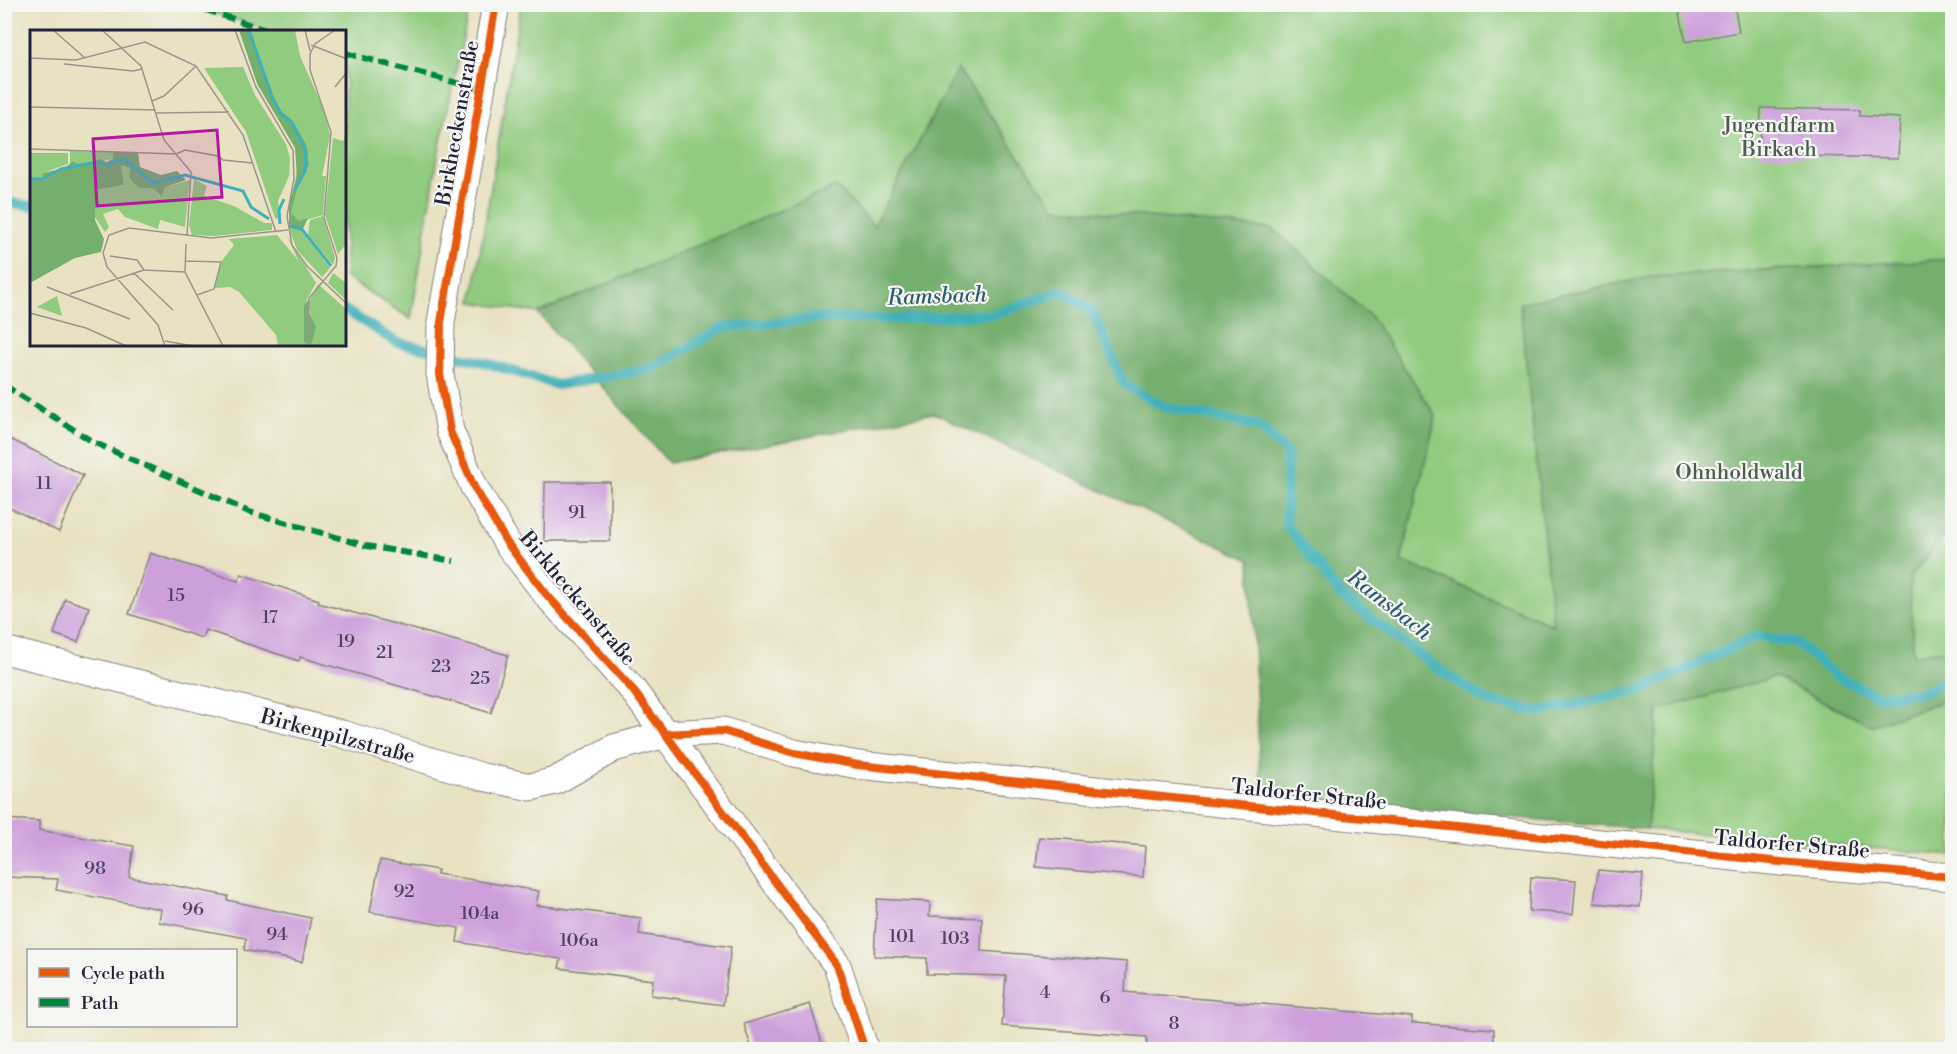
<svg xmlns="http://www.w3.org/2000/svg" width="1957" height="1054" viewBox="0 0 1957 1054" font-family="'Libre Bodoni',serif">
<style>
.green{fill:#91cb7f;stroke:#5a765d;stroke-width:1.5}
.forest{fill:#74af6e;stroke:#4b6854;stroke-width:1.5}
.lines{fill:none;stroke-linecap:round;stroke-linejoin:round}
.stream{stroke:#3fb0b8;stroke-width:10}
.building{fill:#cd9fdb}
.minor-casing{stroke:#85827e;stroke-width:29}
.minor{stroke:#fff;stroke-width:27}
.quiet{stroke:#00873e;stroke-width:6;stroke-dasharray:12 6;stroke-linecap:butt}
.cycleway-casing{stroke:#f6f6f2;stroke-width:11}
.cycleway{stroke:#e8590c;stroke-width:8}
.labels{text-anchor:middle;stroke-width:4.5;stroke-linejoin:round;paint-order:stroke}
.number-label{font-size:18px;fill:#4d4163}
.street-label{font-size:21px;fill:#22223b;stroke:#f6f6f2}
.park-label{font-size:21px;fill:#495d53;stroke:#f6f6f2}
.water-label{font-size:22px;font-style:italic;fill:#2e5b6d;stroke:#f6f6f2}
.inset-river{fill:none;stroke:#3fb0b8;stroke-width:3}
.inset-road{fill:none;stroke:#99958c;stroke-width:1.5}
.view{fill:#b5179e;fill-opacity:0.15;stroke:#b5179e;stroke-width:3}
.inset-edge{fill:none;stroke:#22223b;stroke-width:3}
</style>
<rect width="100%" height="100%" fill="#f6f6f2"/>
<filter id="ink" filterUnits="userSpaceOnUse"><feTurbulence type="fractalNoise" baseFrequency=".0167" numOctaves="2"/><feDisplacementMap in="SourceGraphic" scale="12" xChannelSelector="R" yChannelSelector="G"/><feConvolveMatrix kernelMatrix="1 2 1 2 8 2 1 2 1" color-interpolation-filters="sRGB"/></filter>
<filter id="wash" filterUnits="userSpaceOnUse"><feTurbulence type="fractalNoise" baseFrequency=".008" numOctaves="4" result="noise"/><feDisplacementMap in="SourceGraphic" scale="24" xChannelSelector="R" yChannelSelector="G"/><feGaussianBlur stdDeviation="1.35" result="paint"/><feColorMatrix in="noise" values="0 0 0 0 0 0 0 0 0 0 0 0 0 0 0 0 0 1.4 0 .05"/><feComposite in="paint" operator="in"/></filter>
<g filter="url(#wash)">
<rect width="100%" height="100%" fill="#e8e2c2"/>
<!-- green -->
<path class="green" d="M188,5h282l-31,145 -28,169 -66,-42v-245l-73,-1z
M521,5h1431v254l-301,18 -131,26 34,322 -153,-64 35,-145 -163,-187 -218,-21 -97,-138 -84,156 -38,-39 -298,126 -66,-11z
M1952,492v165l-61,20 -106,-68z
M1775,677l96,49 81,-28v157l-305,-26 11,-119z"/>
<!-- forest -->
<path class="forest" d="M958,69l97,139 218,21 98,88 65,99 -35,145 152,64 -33,-322 131,-26 301,-18v267l-42,51 3,77 39,-5v49l-81,28 -96,-49 -117,33 -11,119 -386,-33 -11,-236 -316,-147 -265,50 -131,-150 298,-126 38,39z"/>
<g class="lines">
<!-- stream -->
<path class="stream" d="M4,202l28,4
M345,310l51,32 91,21 70,22 94,-16 71,-41 97,-10 81,1 95,-5 66,-23 31,20 32,73 40,23 94,19 29,27 -1,72 55,71 102,76 44,29 53,11 98,-21 119,-55 40,7 37,32 44,21 45,-4 29,-14"/>
</g>
<g id="blocks">
<!-- building -->
<path class="building" d="M1678,4h56l5,28 -53,10z
M1761,108l99,2v6l40,2 -2,40 -138,-3z
M4,436l79,39 -24,57 -55,-27z
M545,482h65v59h-66z
M150,553l88,28 3,-7 78,26 -1,3 190,52 -17,58 -191,-56 -1,4 -94,-31 -3,8 -73,-24z
M65,599l24,8 -11,35 -24,-8z
M4,819l35,2v9l95,16 -5,31 99,19 -1,4 84,18 -9,44 -58,-12 2,-12 -87,-16 2,-13 -105,-19 2,-11 -54,-2z
M1039,837l106,9 -2,31 -107,-10z
M380,860l58,10 -1,4 102,17 -3,14 105,13 -2,16 92,13 -8,58 -72,-10 2,-15 -94,-12 2,-9 -104,-17 2,-14 -89,-16z
M1598,870l45,4 -3,33 -46,-4z
M1531,877l45,3 -3,34 -44,-3z
M877,899l53,3 -1,14 53,2 -1,33 146,11 -2,30 287,25v6l82,6v21h-348l1,-13 -145,-11 4,-50 -79,-2v-16l-53,-2z
M810,1004l14,46h-72l-8,-26z"/>
</g>
</g>
<g filter="url(#ink)">
<use href="#blocks" fill-opacity="0" stroke="#85827e" stroke-width="1.5"/>
<g class="lines">
<defs>
<path id="minor" d="M496,4l-55,318 -1,52 10,57 24,56 33,56 40,52 85,94 205,276 28,85
M4,650l338,84 141,43 48,10 24,-6 59,-33 52,-14 57,-3 71,22 64,12 923,97 171,15"/>
</defs>
<!-- minor casing -->
<use href="#minor" class="minor-casing"/>
<!-- minor -->
<use href="#minor" class="minor"/>
<!-- quiet -->
<path class="quiet" d="M188,4l84,28
M345,53l135,36
M4,385l89,57 156,70 118,34 87,15"/>
<defs>
<path id="cycleway" d="M496,4l-55,318 -1,52 10,57 24,56 33,56 40,52 85,94 205,276 28,85
M666,734l57,-3 71,22 64,12 923,97 171,15"/>
</defs>
<!-- cycleway casing -->
<use href="#cycleway" class="cycleway-casing"/>
<!-- cycleway -->
<use href="#cycleway" class="cycleway"/>
</g>
</g>
<g class="labels">
<!-- number labels -->
<g class="number-label">
<text x="44" y="489">11</text>
<text x="577" y="518">91</text>
<text x="176" y="601">15</text>
<text x="270" y="623">17</text>
<text x="346" y="647">19</text>
<text x="385" y="658">21</text>
<text x="441" y="672">23</text>
<text x="480" y="684">25</text>
<text x="95" y="874">98</text>
<text x="404" y="897">92</text>
<text x="193" y="915">96</text>
<text x="480" y="919">104a</text>
<text x="277" y="940">94</text>
<text x="902" y="942">101</text>
<text x="955" y="944">103</text>
<text x="579" y="946">106a</text>
<text x="1045" y="998">4</text>
<text x="1105" y="1003">6</text>
<text x="1174" y="1029">8</text>
</g>
<!-- street labels -->
<g class="street-label">
<text transform="translate(457 123) rotate(-80)" y="7">Birkheckenstraße</text>
<text transform="translate(578 598) rotate(50)" y="7">Birkheckenstraße</text>
<text transform="translate(338 736) rotate(15)" y="7">Birkenpilzstraße</text>
<text transform="translate(1309 794) rotate(6)" y="7">Taldorfer Straße</text>
<text transform="translate(1792 844) rotate(5)" y="7">Taldorfer Straße</text>
</g>
<!-- park labels -->
<g class="park-label">
<text x="1779" y="132">Jugendfarm<tspan x="1779" dy="24">Birkach</tspan></text>
<text x="1739" y="479">Ohnholdwald</text>
</g>
<!-- water labels -->
<g class="water-label">
<text transform="translate(937 295) rotate(-2)" y="8">Ramsbach</text>
<text transform="translate(1390 604) rotate(38)" y="8">Ramsbach</text>
</g>
</g>
<!-- overview -->
<g transform="translate(30 30)">
<rect width="316" height="316" fill="#e8e2c2"/>
<path d="M209,0h56l5,26 25,56 5,24 -8,40h4l-3,39 -34,10 8,-57 -2,-21 -37,-61zM213,37l12,28 31,49 4,14 -1,18 -11,25 3,19 -6,-2 -29,-86 -42,-64zM316,104v110l-8,10 -13,-39 8,-77 10,3zM40,121l43,1v7l-29,6 15,-2 7,3 -9,8 -23,4 2,-11 -6,-2zM0,123h38v11l-25,9v5h-13zM90,134l10,4 -1,9 4,6 7,5 14,1 6,8 5,-10 25,-7 -5,47 -25,-7 -2,9 -33,-12 -7,-8 -15,5 6,13 -4,5 -10,-15 1,-27 28,-5zM164,149l13,7 -3,10 30,10 30,17h8v7l-59,6 -21,-1 -3,-10zM293,186l12,42 -2,7 -25,-30 2,-15zM259,198l12,2 29,38 -8,9 -25,-27zM247,205l21,25 -11,-24 29,47 -10,18 1,45h-29l-2,-11 -37,-43 -9,-5 -15,1 6,-26 13,-17 -5,-6zM303,243l13,10v17l-18,-17zM288,254l28,25v37h-35l3,-16 -6,-27zM27,266l5,20 -25,-9 16,-9z" fill="#91cb7f"/>
<path d="M209,0h10l29,78 15,13 13,23 3,21 -11,19 -7,29 8,8 9,-3 -6,13 -13,-3v-23l8,-29 -2,-28 -38,-65zM83,122h25l2,15 21,8 16,-4 9,9 -21,7 -4,10 -7,-8 -14,-1 -7,-5 -4,-6 1,-9 -9,-3 3,20 -28,5 -1,30 9,19 -3,13 -26,6 -45,25v-105h13v-5l22,-5 8,-7 6,5 21,-7 6,3 7,-3zM279,268l-1,12 8,17 -5,19 -7,-4v-36z" fill="#74af6e"/>
<path class="inset-river" d="M219,0l23,67 9,17 11,9 14,28 -1,20 -11,20M0,149h12l19,-10 35,-7 11,3 17,-6 29,24 32,-8 58,16 8,16 18,12M250,194l-1,-14 5,-11M260,196l11,2 30,38"/>
<path class="inset-road" d="M23,0l32,28M72,0l39,36 23,74 27,32 -4,63M205,0l21,57 37,63 1,29 -7,37 5,29 15,21 40,38M275,0l5,21M281,15l36,14M0,28l46,2 69,-18 51,24 47,69 33,97M34,34l69,7 9,-2M305,57l12,-15M122,71l12,-5 32,-30M0,77l125,3M126,83l73,-1M0,119l146,5M146,124l9,-4 33,6 5,4 29,3M156,214l-1,28 38,74M80,226l27,4 7,10M155,231l36,1 -7,27 -17,6M104,243l39,37M17,257l83,32M40,264l74,-24 41,2M0,283l56,15 40,18M135,311l28,5M135,316l-7,-21 -51,-58 -4,-14 6,-18 20,-7 82,10 77,-8M278,316l1,-48 27,-32 1,-8 -13,-40 7,-86 -21,-62v-16l5,-10 20,-14"/>
<path class="view" d="M187,100l5,67 -125,9 -4,-67z"/>
<rect width="316" height="316" class="inset-edge"/>
</g>
<!-- margin -->
<rect width="1957" height="1054" fill="none" stroke="#f6f6f2" stroke-width="24"/>
<!-- legend -->
<rect x="27" y="949" width="210" height="78" fill="#f6f6f2" stroke="#a1a1a9" stroke-width="1.5"/>
<rect x="39" y="968" width="30" height="9" fill="#e8590c" stroke="#a1a1a9" stroke-width="1.5"/>
<text x="81" y="979" font-size="18" fill="#22223b">Cycle path</text>
<rect x="39" y="998" width="30" height="9" fill="#00873e" stroke="#a1a1a9" stroke-width="1.5"/>
<text x="81" y="1009" font-size="18" fill="#22223b">Path</text>
</svg>
